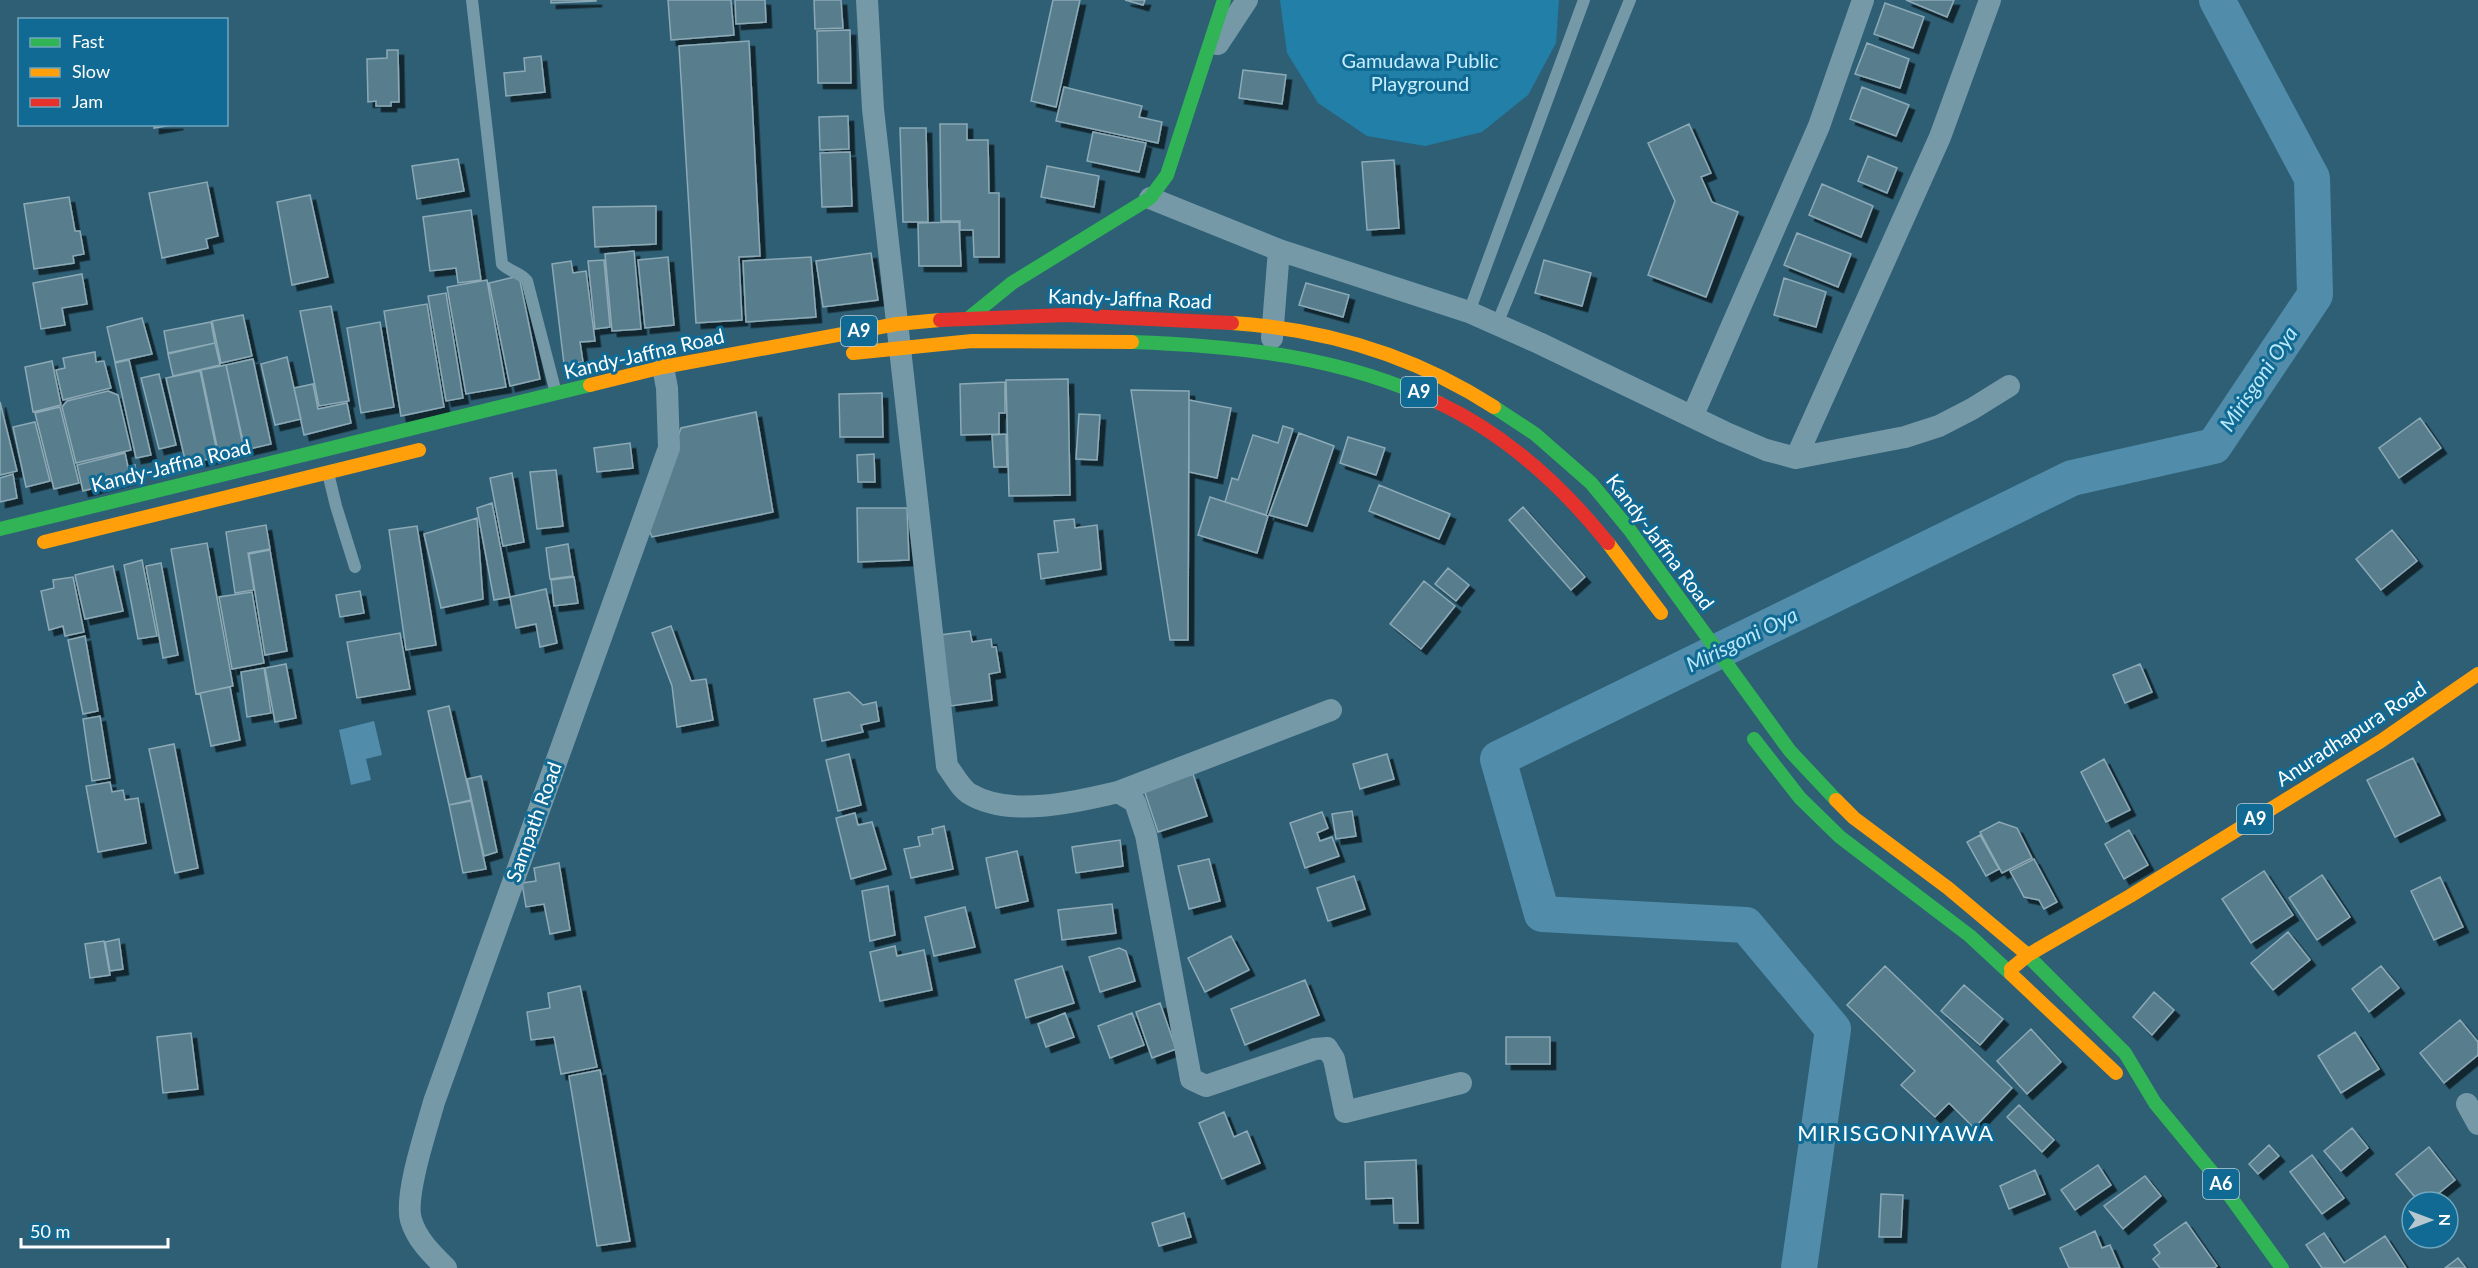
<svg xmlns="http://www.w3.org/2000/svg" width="2478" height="1268" viewBox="0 0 2478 1268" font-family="Lato,sans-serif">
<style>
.green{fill:#217fa8}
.water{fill:#518daa}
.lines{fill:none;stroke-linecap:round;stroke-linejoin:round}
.river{stroke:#518daa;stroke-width:36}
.building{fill:#597e8e;stroke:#8ca9b6;stroke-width:1.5;filter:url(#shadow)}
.lane{stroke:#7699a8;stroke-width:12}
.street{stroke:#7699a8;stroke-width:22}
.fast{stroke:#30b455;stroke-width:14}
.slow{stroke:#ff9f0a;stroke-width:14}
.jam{stroke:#e5322d;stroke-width:14}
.labels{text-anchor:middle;stroke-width:6;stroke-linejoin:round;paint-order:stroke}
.shield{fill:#106a93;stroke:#b7d2df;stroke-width:1.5}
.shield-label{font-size:18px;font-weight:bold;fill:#fff}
.park-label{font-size:20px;fill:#c5edfe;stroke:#106a93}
.street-label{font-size:20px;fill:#fff;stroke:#106a93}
.water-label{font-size:21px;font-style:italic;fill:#bae8fb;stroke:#106a93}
.quarter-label{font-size:22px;letter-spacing:1.5px;fill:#fff;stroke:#106a93}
</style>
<defs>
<filter id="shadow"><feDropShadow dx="5.5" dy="5.5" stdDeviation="0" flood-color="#0009"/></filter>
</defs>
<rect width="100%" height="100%" fill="#2e5f75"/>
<!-- green -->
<path class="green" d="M1280,0h279l-3,43 -28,52 -46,37 -57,14 -58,-10 -49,-33 -31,-50z"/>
<!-- water -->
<path class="water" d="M374,721l8,34 -16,4 5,21 -20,5 -12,-55z"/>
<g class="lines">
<!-- river -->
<path class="river" d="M1799,1268l34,-239 -87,-104 -204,-11 -44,-155 574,-281 142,-32 101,-151 -3,-117 -95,-178"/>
</g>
<!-- building -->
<path class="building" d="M551,0h45v1l-45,2z
M668,0h63l3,35 -63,5z
M735,0h30l1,22 -30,2z
M814,0h27l2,28 -28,1z
M1053,0h27l-24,107 -25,-6z
M1125,0h20l-2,5z
M1906,0h48l-7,17z
M1885,3l39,14 -11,31 -39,-14z
M850,30l1,53h-33l-1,-52z
M749,41l11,215 -21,1 3,63 -46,3 -17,-277z
M1867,43l42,16 -9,29 -45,-14z
M387,50h11l1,52h-8v4h-15v-5l-8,1 -1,-43 20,-1z
M541,56l4,36 -39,4 -2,-23 21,-2 -1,-13z
M1243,70l43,5 -4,29 -43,-6z
M1064,87l78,19 -3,11 23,5 -4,21 -102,-22z
M1862,87l47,18 -13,31 -46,-17z
M848,116l1,33 -29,1 -1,-33z
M154,124h24l-24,4z
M940,124h27v16h21l1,53h10v64h-25l-1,-27h-13v-9h-19z
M1689,124l22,49 -10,4 11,25 26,10 -32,85 -58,-22 27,-74 -27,-58z
M900,128h26l2,94h-25z
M1093,132l53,11 -7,29 -52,-11z
M850,152l2,54 -30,1 -2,-54z
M1868,156l29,12 -10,25 -29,-12z
M458,159l6,32 -47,8 -5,-33z
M1394,160l5,68 -32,2 -5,-68z
M1047,166l52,10 -5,31 -53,-10z
M207,182l11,54 -12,3 2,9 -46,10 -13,-65z
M1822,184l51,22 -12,31 -52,-22z
M310,195l18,82 -36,8 -15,-83z
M69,197l6,34h5l4,23 -11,2 1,7 -40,6 -10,-65z
M656,206v38l-61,3 -2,-40z
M471,210l10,70 -23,3 -2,-15 -26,3 -7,-54z
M959,222l2,44h-42l-1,-43z
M1797,233l54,21 -13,33 -54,-22z
M634,251l7,78 -29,2 -7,-77z
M871,253l7,47 -55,7 -7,-46z
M668,257l6,68 -29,3 -7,-68z
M811,257l5,60 -70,5 -3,-61z
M604,260l6,67 -15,2 -7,-68z
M1544,260l47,13 -9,33 -47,-13z
M571,261l2,12 13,-2 9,70 -15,1 3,20 -19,2 -12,-100z
M82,274l5,30 -25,4 3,17 -24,4 -8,-46z
M519,276l21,103 -30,7 -21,-103z
M1784,278l42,14 -10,35 -42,-12z
M487,280l19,107 -40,7 -19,-107z
M1306,283l43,12 -6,22 -44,-12z
M446,293l17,105 -17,3 -18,-105z
M427,304l17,103 -43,9 -17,-105z
M331,306l18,95 -30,5 -19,-95z
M243,315l9,41 -31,7 -9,-42z
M142,318l10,36 -37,8 -8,-35z
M211,322l4,21 -47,10 -4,-22z
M380,322l14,85 -33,6 -14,-85z
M215,343l5,22 -47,11 -5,-22z
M95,352l1,10 8,-1 7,27 -48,12 -7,-30 9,-2 -2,-10z
M287,357l14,62 -26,6 -14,-61z
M253,359l18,85 -26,6 -19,-85z
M129,360l22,95 -15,3 -21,-95z
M52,361l9,44 -28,7 -8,-45z
M226,365l18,85 -25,6 -18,-86z
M200,371l18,86 -32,7 -20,-86z
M159,374l17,71 -17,4 -18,-71z
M1068,379l2,116 -61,1 -3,-116z
M1005,382v31h-6v21l-38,1 -1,-51z
M313,384l5,25 29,-6 4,20 -47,12 -10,-47z
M1131,390l58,1 -1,249h-18z
M108,391l10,4 13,55 -55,13 -14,-56 5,-6z
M882,393l1,44h-43l-1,-43z
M1189,400l42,8 -14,70 -28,-6z
M0,402l17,69 -17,4z
M60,407l19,76 -25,6 -19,-76z
M756,412l17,100 -121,25 -6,-14 35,-95z
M1079,414l21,1 -3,45 -21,-1z
M2420,418l21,30 -42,30 -20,-30z
M35,422l15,59 -24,6 -13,-60z
M1283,426l10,3 -27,86 -41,-13 7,-24 6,2 15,-45 25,8z
M1299,433l35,13 -27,80 -38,-11z
M1006,434l1,33h-13l-2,-32z
M1348,437l37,11 -9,27 -36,-12z
M630,443l3,25 -36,4 -3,-24z
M125,453l3,14 7,-2 2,12 -54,14 -6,-26z
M874,454l1,28h-17l-1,-27z
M556,470l7,56 -26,3 -7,-57z
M512,473l12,69 -21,4 -13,-68z
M13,474l4,24 -17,4v-24z
M1379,485l71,29 -11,25 -70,-28z
M1210,497l58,19 -11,37 -59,-18z
M492,503l18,94 -16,3 -17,-92z
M1523,507l62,70 -14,13 -62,-70z
M857,508h50l2,52 -51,2z
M477,518l6,81 -42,9 -17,-74z
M1074,519l1,9 22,-3 4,44 -60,10 -3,-25 20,-2 -4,-31z
M266,525l4,24 -22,4 6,37 -19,3 -9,-61z
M417,526l19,119 -30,5 -17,-120z
M2392,530l25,31 -36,29 -25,-31z
M207,543l26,143 -37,8 -25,-145z
M568,544l5,32 -23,3 -4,-31z
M270,550l17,101 -22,4 -16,-101z
M142,560l15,76 -19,3 -14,-74z
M161,563l17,92 -15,3 -17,-92z
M113,566l10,45 -38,8 -10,-44z
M1448,568l21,17 -13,16 -21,-17z
M73,577l11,55 -19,4 -2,-10 -14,4 -8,-39 13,-3 -1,-8z
M574,577l4,26 -24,3 -3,-26z
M1424,581l31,25 -34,43 -31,-25z
M546,589l11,54 -17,4 -4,-23 -20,4 -6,-31z
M360,591l4,22 -24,4 -4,-22z
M252,592l12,71 -32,6 -13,-72z
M671,626l20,55 15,-2 7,41 -36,7 -5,-41 -20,-53z
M970,631l2,11 19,-3 1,8h4l4,25 -11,2 3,26 -41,6 -11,-71z
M400,633l10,56 -53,9 -10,-56z
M85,636l13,75 -15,3 -15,-74z
M286,664l10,54 -21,4 -10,-54z
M2140,664l12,28 -27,11 -12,-28z
M264,668l7,45 -24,4 -6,-45z
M230,687l10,53 -29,6 -11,-53z
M849,692l14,13 13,-3 3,19 -18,4 2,7 -41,9 -8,-42z
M449,706l22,94 -22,5 -21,-94z
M100,716l10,62 -18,3 -9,-62z
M174,744l24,124 -23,5 -26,-124z
M849,754l12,51 -23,6 -12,-51z
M1387,754l7,25 -34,10 -7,-25z
M2413,758l27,57 -45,22 -28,-57z
M2104,759l26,51 -24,12 -25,-50z
M1193,774l14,42 -49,16 -14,-42z
M481,776l16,76 -13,4 -17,-77z
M110,782l2,10 11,-2 2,10 13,-2 8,45 -48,9 -12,-66z
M471,801l15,68 -23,4 -14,-68z
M1352,811l4,25 -20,3 -4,-25z
M1322,812l6,16 -11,5 3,8 12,-4 7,19 -34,12 -15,-45z
M855,813l3,12 14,-3 14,47 -35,10 -15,-61z
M1999,822l18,6 15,30 -30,15 -22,-41z
M944,826l9,43 -42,9 -7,-29 16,-3 -2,-9 15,-3 -1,-5z
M2129,830l19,35 -24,14 -19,-35z
M1980,835l19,34 -13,7 -19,-34z
M1120,840l3,26 -47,7 -4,-26z
M1017,851l11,50 -32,7 -10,-50z
M1209,859l11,42 -31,8 -11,-43z
M2034,859l23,43 -13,7 -5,-9 -15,-3 -14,-26z
M559,863l11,67 -20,4 -6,-30 -18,3 -4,-24 14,-2 -2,-13z
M2264,871l29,44 -42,28 -29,-44z
M2322,875l28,42 -33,23 -28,-42z
M1354,876l11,33 -37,12 -11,-33z
M2440,877l23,50 -29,13 -23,-49z
M888,886l7,49 -25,6 -8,-50z
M1112,904l4,29 -54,7 -4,-30z
M965,907l10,40 -41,9 -9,-39z
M2288,932l22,28 -37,30 -22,-27z
M1231,936l18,34 -44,22 -17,-34z
M119,939l4,30 -13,2 -5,-29z
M104,941l6,34 -20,3 -5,-34z
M895,946l2,10 27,-6 8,40 -52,11 -10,-49z
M1119,948l7,3 9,30 -35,11 -11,-35z
M1062,966l12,37 -48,15 -11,-38z
M1885,966l127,122 -38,40 -25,-25 -14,14 -34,-32 14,-14 -68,-66z
M2381,966l18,22 -30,24 -17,-23z
M1305,980l14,35 -74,30 -14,-36z
M1964,985l39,34 -23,26 -39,-34z
M580,986l17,81 -36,7 -7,-37 -23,3 -4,-28 23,-4 -2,-15z
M2154,992l20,18 -22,25 -19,-18z
M1160,1003l16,46 -24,9 -16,-46z
M1065,1013l9,24 -28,10 -8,-23z
M1132,1013l12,32 -34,13 -12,-32z
M2460,1020l18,22v13l-34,28 -24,-30z
M2031,1029l30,33 -34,32 -30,-33z
M2355,1032l24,37 -38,24 -23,-37z
M191,1033l7,56 -35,4 -6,-56z
M1506,1037h44v27h-44z
M600,1070l30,171 -33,5 -28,-170z
M2019,1105l35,35 -12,12 -35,-35z
M1224,1112l10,25 13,-6 13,32 -38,16 -23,-56z
M2352,1128l16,20 -27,23 -17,-20z
M2269,1145l10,11 -21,18 -9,-10z
M2429,1147l26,33 -27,22h-9l-23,-28z
M2312,1155l32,43 -22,16 -32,-42z
M1416,1160l2,63h-24l-1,-25 -27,1 -1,-37z
M2098,1165l13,20 -36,25 -14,-20z
M2035,1170l10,24 -36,15 -9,-23z
M2145,1176l16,20 -38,33 -19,-23z
M1881,1194l22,1 -2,42h-22z
M1184,1213l7,24 -32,9 -7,-23z
M2186,1222l31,44 -3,2h-54l-7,-9 7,-6 -6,-8z
M2095,1231l7,17 8,-3 10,23h-51l-9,-20z
M2324,1233l20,30 41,-27 21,32h-84l-16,-23z
M2458,1258l8,10h-21z"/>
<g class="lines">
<!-- lane -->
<path class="lane" d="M472,0l30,264c8,8 18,8 25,17l29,112
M1469,312l115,-312
M1497,324l133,-324
M328,473l8,33 19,61"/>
<!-- street -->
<path class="street" d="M867,0l6,109 74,657c7,9 14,23 23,28 40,24 106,8 148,-2l17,10 11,33 45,244 15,7 109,-37 12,-1 7,11 11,53 116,-29
M1218,44l29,-44
M1150,198l129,52 190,62 70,31 185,89 42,18 30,8 109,-21 34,-11 33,-17 37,-23
M1272,338l7,-88
M1693,415l126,-289 44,-126
M1796,458l144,-321 50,-137
M1118,792l213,-82
M2467,1104l11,20
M446,1268c-14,-14 -29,-28 -35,-48 -7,-25 16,-92 23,-118l235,-654 -2,-60 -4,-21"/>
<!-- fast -->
<path class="fast" d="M969,318l43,-35 138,-85 17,-23 57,-175
M1132,342c107,4 210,14 307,61
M1494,407l41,27 56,49 38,46 161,222 46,49
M0,529l590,-144
M1754,739l46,59 40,39 130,99 41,38
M2023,951l102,102 30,50 61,74 66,91"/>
<!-- slow -->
<path class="slow" d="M1232,323c94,6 183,33 262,84
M853,353l119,-12 160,1
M590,385l73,-18 234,-43 43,-4
M44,542l375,-92
M1608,543l53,70
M1836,800l18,18 94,70 75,63
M2011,969l17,-14 102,-59 251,-155 97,-67
M2011,974l105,99"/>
<!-- jam -->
<path class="jam" d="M940,320l127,-5 165,8
M1439,403c68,32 123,83 169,140"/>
</g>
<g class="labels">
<!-- shield labels -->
<g class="shield">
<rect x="841" y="316" width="36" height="30" rx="4.5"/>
<rect x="1401" y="377" width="36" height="30" rx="4.5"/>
<rect x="2237" y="804" width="36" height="30" rx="4.5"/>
<rect x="2203" y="1169" width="36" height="30" rx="4.5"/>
</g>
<g class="shield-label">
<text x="859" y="337">A9</text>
<text x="1419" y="398">A9</text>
<text x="2255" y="825">A9</text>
<text x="2221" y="1190">A6</text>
</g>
<!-- park labels -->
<g class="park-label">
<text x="1420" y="68">Gamudawa Public<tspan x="1420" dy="23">Playground</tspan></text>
</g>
<!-- street labels -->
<g class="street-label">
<text transform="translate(1130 299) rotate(2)" y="7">Kandy-Jaffna Road</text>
<text transform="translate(644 354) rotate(-13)" y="7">Kandy-Jaffna Road</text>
<text transform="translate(171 466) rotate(-14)" y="7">Kandy-Jaffna Road</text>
<text transform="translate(1660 542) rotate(53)" y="7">Kandy-Jaffna Road</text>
<text transform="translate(2351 734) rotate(-33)" y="7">Anuradhapura Road</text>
<text transform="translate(534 822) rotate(-70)" y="7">Sampath Road</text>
</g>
<!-- water labels -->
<g class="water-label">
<text transform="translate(2259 379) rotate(-56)" y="7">Mirisgoni Oya</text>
<text transform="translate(1742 640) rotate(-26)" y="7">Mirisgoni Oya</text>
</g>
<!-- quarter labels -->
<g class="quarter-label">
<text x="1896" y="1141">MIRISGONIYAWA</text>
</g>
</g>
<!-- legend -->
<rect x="18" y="18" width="210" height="108" fill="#106a93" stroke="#70a6be" stroke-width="1.5"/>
<rect x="30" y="38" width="30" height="9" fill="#30b455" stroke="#70a6be" stroke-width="1.5"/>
<text x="72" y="48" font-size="18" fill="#ffffff">Fast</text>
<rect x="30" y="68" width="30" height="9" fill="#ff9f0a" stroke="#70a6be" stroke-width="1.5"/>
<text x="72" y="78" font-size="18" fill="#ffffff">Slow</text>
<rect x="30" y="98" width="30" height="9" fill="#e5322d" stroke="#70a6be" stroke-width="1.5"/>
<text x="72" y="108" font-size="18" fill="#ffffff">Jam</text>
<!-- north arrow -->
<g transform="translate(2430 1220) rotate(90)"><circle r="28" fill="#106a93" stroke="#70a6be" stroke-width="1.5"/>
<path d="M0-4.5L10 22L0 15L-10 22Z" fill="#b6c7cf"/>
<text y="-9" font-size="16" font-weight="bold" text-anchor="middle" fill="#ffffff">N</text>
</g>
<!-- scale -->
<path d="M21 1238v9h147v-9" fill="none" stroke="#ffffff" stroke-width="3"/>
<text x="30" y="1238" font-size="18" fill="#ffffff" stroke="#106a93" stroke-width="4.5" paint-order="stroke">50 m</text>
</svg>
